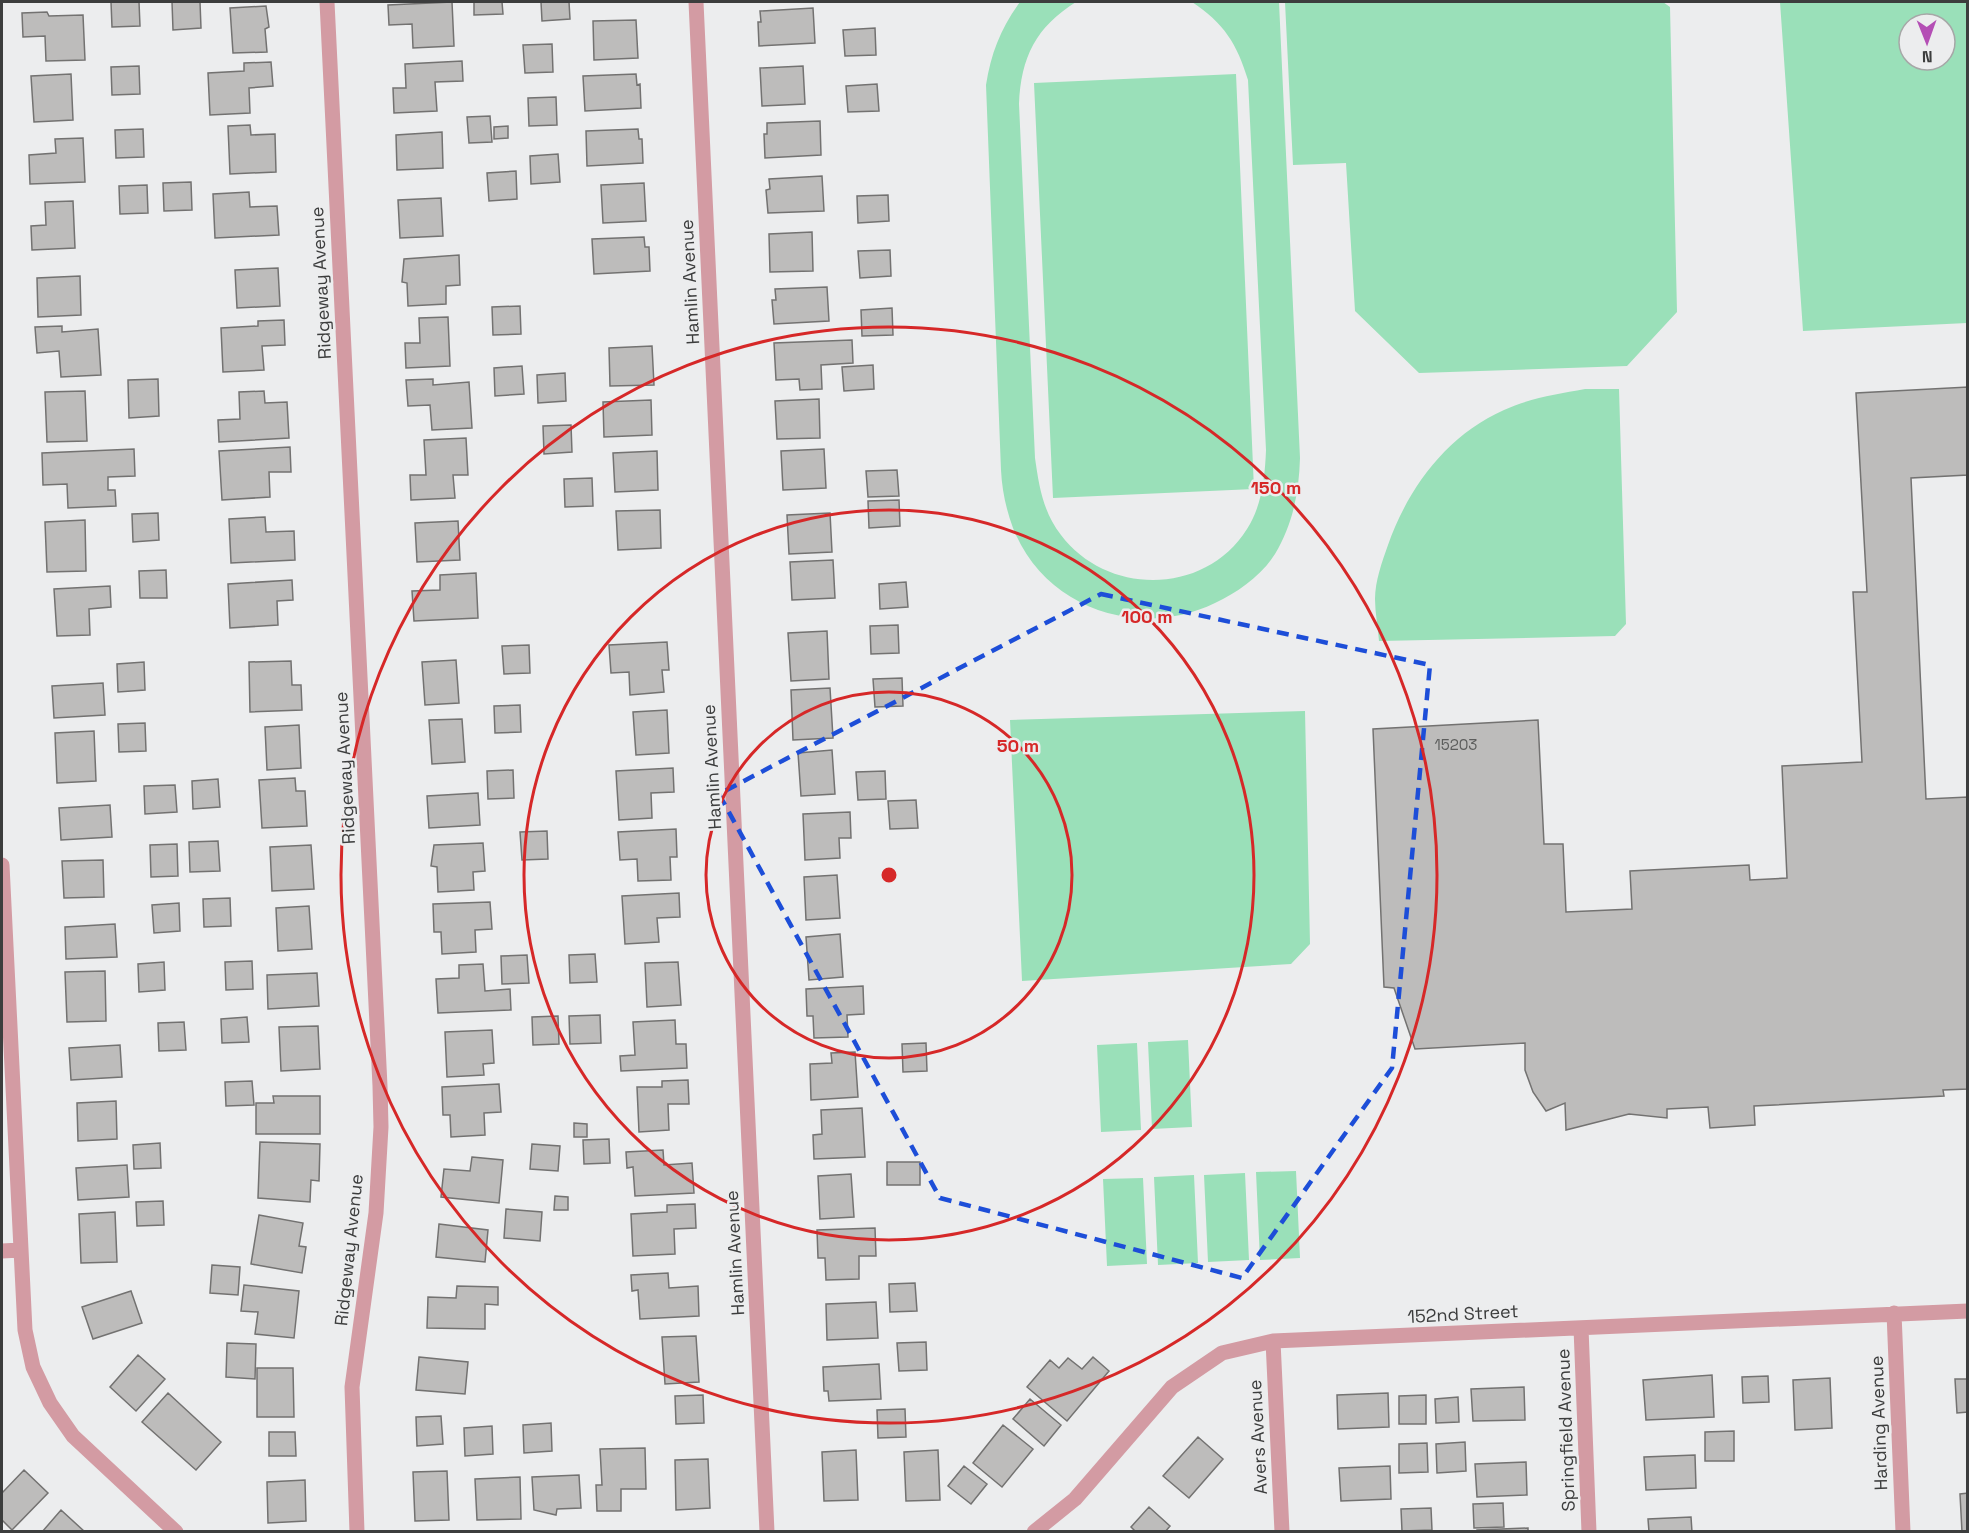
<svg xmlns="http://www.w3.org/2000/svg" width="1969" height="1533" viewBox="0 0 1969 1533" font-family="'Space Grotesk',sans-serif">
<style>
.green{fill:#9ae0b9;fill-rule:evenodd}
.building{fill:#bdbcbb;stroke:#737271;stroke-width:1.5}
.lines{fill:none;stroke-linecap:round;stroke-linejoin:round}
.minor{stroke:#d39ba3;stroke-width:15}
.marked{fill:none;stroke:#1d4ed8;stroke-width:4.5;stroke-dasharray:12 8;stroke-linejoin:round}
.ring{fill:none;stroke:#d62828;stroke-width:3}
.labels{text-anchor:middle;stroke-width:5;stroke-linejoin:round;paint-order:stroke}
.number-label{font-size:15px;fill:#5c5d5c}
.street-label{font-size:18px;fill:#3c3d3d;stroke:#ecedee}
.centre{fill:#d62828;stroke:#ecedee;stroke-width:3}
.ring-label{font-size:18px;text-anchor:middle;font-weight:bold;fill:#d62828;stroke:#ecedee;stroke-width:5;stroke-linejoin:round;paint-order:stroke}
</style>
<rect width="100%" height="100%" fill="#ecedee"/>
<!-- green -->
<path class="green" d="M1020,2h56c-40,25 -55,55 -57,102l16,354c4,28 8,54 26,77 46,61 144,61 186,-6 15,-23 18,-53 19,-79l-18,-370c-11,-36 -24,-57 -56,-78h87l21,456c-1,34 -7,66 -25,96 -14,22 -37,38 -60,49 -76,37 -170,6 -202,-75 -7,-19 -11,-38 -12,-58l-15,-385c5,-32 15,-57 34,-83z
M1285,2h378l7,5 7,305 -50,54 -208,7 -64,-62 -9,-148 -53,2z
M1780,2h187v321l-164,8zM1909,24h36v36h-36z
M1236,74l18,415 -201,9 -19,-415z
M1585,389h34l7,235 -11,12 -236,5c-1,-14 -4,-28 -4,-42 0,-18 7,-37 13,-54 20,-57 59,-110 116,-135 26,-12 53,-16 81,-21z
M1305,711l5,233 -19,20 -269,17 -12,-261z
M1188,1040l4,87 -40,2 -4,-87z
M1137,1043l4,87 -40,2 -4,-87z
M1296,1171l4,87 -40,2 -4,-88z
M1245,1173l4,87 -41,2 -4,-87z
M1194,1175l4,88 -40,2 -4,-88z
M1143,1178l4,86 -40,2 -4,-87z"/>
<!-- building -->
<path class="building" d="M111,2h28l1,24 -28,1z
M172,2h28l1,26 -28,2z
M452,2l2,44 -41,2 -1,-24 -23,1 -1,-20z
M474,2h28l1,12 -29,1z
M541,2h28l1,17 -28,2z
M266,6l3,21 -4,2 2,23 -34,1 -3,-45z
M813,8l2,35 -56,3 -1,-24h3l-1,-11z
M47,12l2,4 34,-1 2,45 -39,1 -1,-25 -22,1 -1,-24z
M636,20l2,38 -44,2 -1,-39z
M875,28l1,27 -31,1 -2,-26z
M552,44l1,28 -28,1 -2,-28z
M462,61l1,20 -28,1 2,29 -43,2 -1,-25h13l-1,-24z
M271,62l2,24 -24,2 1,25 -40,2 -2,-42 36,-2v-8z
M139,66l1,28 -28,1 -1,-28z
M803,66l2,38 -43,2 -2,-38z
M71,74l2,46 -39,2 -3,-46z
M636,74l1,11 3,-1 1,24 -56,3 -2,-35z
M877,84l2,27 -31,1 -2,-26z
M556,97l1,28 -28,1 -1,-28z
M490,116l2,26 -23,1 -2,-26z
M820,121l1,34 -56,3 -1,-24h3v-11z
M250,125l1,10 24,-1 1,38 -46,2 -2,-48z
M508,126v12l-14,1v-12z
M143,129l1,28 -28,1 -1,-28z
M638,129l1,10h3l1,24 -56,3 -1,-35z
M442,132l1,36 -46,2 -1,-35z
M83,138l2,44 -55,2 -1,-29 27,-2 -1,-14z
M558,154l2,28 -29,2 -1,-28z
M516,171l1,28 -28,2 -2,-28z
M822,176l2,35 -56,2 -2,-23 4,-1 -1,-10z
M191,182l1,28 -28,1 -1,-28z
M644,183l2,38 -43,2 -2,-38z
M147,185l1,28 -28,1 -1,-28z
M249,192l1,15 27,-1 2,29 -64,3 -2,-44z
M888,195l1,26 -31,2 -1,-27z
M441,198l2,38 -43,2 -2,-38z
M73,201l2,47 -43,2 -1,-24 15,-1 -1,-23z
M812,232l1,39 -43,1 -1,-38z
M644,237l1,10h4l1,24 -56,3 -2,-35z
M890,250l1,26 -31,2 -2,-27z
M459,255l1,30 -14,1v18l-38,2 -1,-23 -5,-1 2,-23z
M278,268l2,38 -43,2 -2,-38z
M80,276l1,39 -43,2 -1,-39z
M827,287l2,34 -55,3 -2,-24h4l-1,-11z
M520,306l1,28 -28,1 -1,-28z
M892,308l1,27 -31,1 -1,-26z
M448,317l2,49 -44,2 -1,-25h15l-1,-25z
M284,320l1,25 -23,1 2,24 -41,2 -2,-44 37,-2v-5z
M62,326v6l36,-3 3,46 -40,2 -2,-26 -22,2 -2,-26z
M852,340l1,23 -32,2 1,24 -22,1 -1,-11 -23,1 -2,-37z
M652,346l2,39 -44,1 -1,-38z
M873,365l1,24 -30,2 -2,-24z
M522,366l2,28 -29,2 -1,-28z
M565,373l1,28 -28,2 -1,-28z
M158,379l1,37 -30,2 -1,-38z
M433,379v6l36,-3 3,46 -40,2 -2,-25 -22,1 -2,-26z
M1968,387v88l-57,3 15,321 42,-2v292l-25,1 1,6 -190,10 1,19 -45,3 -2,-21 -41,2v9l-38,-4 -63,16 -1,-27 -19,8 -13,-19 -8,-22v-27l-110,6 -21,-61 -10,-1 -11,-258 165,-9 6,124h19l3,68 66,-3 -2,-38 119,-6 1,15 37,-2 -5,-112 80,-4 -9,-170h14l-11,-199z
M85,391l2,50 -40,1 -2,-50z
M264,391l1,12 22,-1 2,36 -70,4 -1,-22 22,-1 -1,-27z
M819,399l1,39 -43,1 -2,-38z
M651,400l1,35 -48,2 -1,-35z
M571,425l1,27 -28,2 -1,-28z
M466,438l2,37h-15l2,23 -44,2 -1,-25h16l-2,-35z
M290,447l1,25h-22l1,25 -48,3 -3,-49z
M134,449l1,27 -27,1v13h7l1,16 -48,2 -1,-24 -24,1 -1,-32z
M824,449l2,39 -43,2 -2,-39z
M657,451l1,39 -43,2 -2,-39z
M897,470l2,26 -31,1 -2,-26z
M592,478l1,28 -28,1 -1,-28z
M899,500l1,26 -31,2 -1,-27z
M660,510l1,38 -43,2 -2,-39z
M158,513l1,27 -26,2 -1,-28z
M830,513l2,39 -43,2 -2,-39z
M265,517l1,15 28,-1 1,29 -64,3 -2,-44z
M85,520l1,51 -39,1 -2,-50z
M458,521l2,39 -43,2 -2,-39z
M833,560l2,38 -43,2 -2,-38z
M166,570l1,28h-27l-1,-27z
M476,573l2,45 -64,3 -2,-30 28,-1v-15z
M292,580l1,20 -16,1 1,24 -48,3 -2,-44z
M906,582l2,25 -28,2 -1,-25z
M110,586l1,21 -22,2 1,26 -33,1 -3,-47z
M898,625l1,28 -28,1 -1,-28z
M827,631l2,48 -38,2 -3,-48z
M667,642l2,28h-7l2,22 -34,3 -1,-23 -18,1 -2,-28z
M529,645l1,28 -26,1 -2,-28z
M456,660l3,43 -34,2 -3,-43z
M291,661l1,24h9l1,25 -52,2 -1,-50z
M144,662l1,28 -27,2 -1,-28z
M902,678l1,28 -28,1 -2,-28z
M103,683l2,32 -51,3 -2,-32z
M830,688l3,50 -40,2 -2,-50z
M520,705l1,27 -26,1 -1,-27z
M667,710l2,43 -33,2 -3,-43z
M462,719l3,43 -33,2 -3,-44z
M145,723l1,28 -27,1 -1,-28z
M299,725l2,43 -34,2 -2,-43z
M94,731l2,50 -39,2 -2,-50z
M832,750l3,44 -34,2 -3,-43z
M673,768l1,24 -23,1 1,25 -33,2 -3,-49z
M513,770l1,28 -26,1 -1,-28z
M885,771l1,28 -28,1 -2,-28z
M295,778l1,13h9l2,35 -45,2 -3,-48z
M218,779l2,28 -27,2 -1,-28z
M175,785l2,27 -32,2 -1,-28z
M478,793l2,32 -51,3 -2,-32z
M916,800l2,28 -28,1 -2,-28z
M110,805l2,32 -51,3 -2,-32z
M850,812l1,26h-12l1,20 -35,2 -2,-46z
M676,829l1,28h-7l1,23 -33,1 -1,-22 -17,1 -2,-28z
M547,831l1,28 -26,1 -2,-28z
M218,841l2,30 -30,1 -1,-30z
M483,843l2,28 -12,1 1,18 -36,2 -1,-25 -6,-1 3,-21z
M177,844l1,32 -27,1 -1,-32z
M311,845l3,44 -42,2 -2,-44z
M103,860l1,37 -40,1 -2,-37z
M837,875l3,43 -34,2 -2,-43z
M679,893l1,24 -23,1 2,24 -34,2 -3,-48z
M230,898l1,28 -27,1 -1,-28z
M490,902l2,27 -17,1 1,22 -34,2 -1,-22h-7l-1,-28z
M179,903l1,28 -26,2 -2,-28z
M309,906l3,43 -34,2 -2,-43z
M115,924l2,33 -51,2 -1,-32z
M840,934l3,43 -34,3 -3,-43z
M595,954l2,28 -27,1 -1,-28z
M527,955l2,28 -27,1 -1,-28z
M252,961l1,28 -27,1 -1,-28z
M164,962l1,28 -26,2 -1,-28z
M678,962l3,43 -34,2 -2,-44z
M483,964l2,27 25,-2 1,21 -73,3 -2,-34 23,-1v-13z
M105,971l1,50 -39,1 -2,-50z
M317,973l2,33 -51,3 -1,-34z
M863,986l1,28 -17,1 1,22 -34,1 -1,-22h-6l-1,-27z
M600,1015l1,28 -31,1 -1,-28z
M558,1016l1,28 -26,1 -1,-28z
M247,1017l2,25 -27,1 -1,-24z
M675,1020l1,24h10l1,24 -66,3 -1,-15 15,-1 -2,-33z
M184,1022l2,28 -27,1 -1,-28z
M318,1026l2,43 -39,2 -2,-44z
M492,1030l2,33 -11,1 1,11 -37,2 -2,-45z
M926,1043l1,28 -24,1 -1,-28z
M120,1045l2,32 -51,3 -2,-32z
M855,1052l3,45 -47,3 -1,-36 22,-1 -1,-10z
M688,1080l1,24h-21l1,26 -30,2 -2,-45h25v-6z
M252,1081l2,24 -28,1 -1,-24z
M499,1084l2,28 -17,1 1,22 -34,2 -1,-22h-7l-1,-28z
M273,1096h47v38h-64v-31h18z
M116,1101l1,38 -39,2 -1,-38z
M862,1108l3,49 -51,2 -1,-24 9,-1 -1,-24z
M574,1123l13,1v13h-13z
M609,1139l1,24 -26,1 -1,-24z
M260,1142l60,2 -1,37 -8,-1 -1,22 -52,-4z
M160,1143l1,25 -27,1 -1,-24z
M532,1144l28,2 -2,25 -28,-2z
M663,1150l1,15 28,-2 2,30 -59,3 -2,-29 -6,1 -1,-16z
M472,1157l31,3 -4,43 -58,-6 3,-28 26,2z
M887,1162h33v23h-33z
M127,1165l2,32 -51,3 -2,-32z
M851,1174l3,43 -34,2 -2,-43z
M555,1196l13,1v13h-14z
M163,1201l1,24 -27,1 -1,-24z
M695,1204l1,24 -22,1 1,25 -42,2 -2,-42 36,-2v-7z
M506,1209l36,3 -2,29 -36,-3z
M115,1212l2,50 -36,1 -2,-49z
M259,1215l44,8 -4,23 7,1 -4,26 -51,-9z
M439,1224l49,6 -3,32 -49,-5z
M875,1228l1,28h-17v23l-33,1 -1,-22h-7l-1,-28z
M212,1265l28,2 -2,28 -28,-2z
M668,1273l1,15 29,-2 1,30 -59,3 -2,-29 -6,1 -1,-16z
M915,1283l2,28 -27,1 -1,-28z
M244,1285l55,6 -5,47 -39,-4 3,-22 -17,-1z
M457,1286l41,1v18l-13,-1v25l-58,-1 1,-31 28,1z
M131,1291l11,32 -49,16 -11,-32z
M876,1302l2,36 -51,2 -1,-36z
M696,1336l3,46 -34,2 -3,-47z
M926,1342l1,28 -28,1 -2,-28z
M227,1343l29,1 -1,35 -29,-2z
M138,1355l27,24 -29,32 -26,-24z
M419,1357l49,5 -3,32 -49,-4z
M1093,1357l16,14 -42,50 -40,-34 23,-27 9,8 9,-10 14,11z
M879,1364l2,35 -52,2 -1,-10h-4l-1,-24z
M257,1368h36l1,49h-37z
M1712,1375l2,42 -68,3 -3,-40z
M1768,1376l1,26 -26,1 -1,-26z
M1830,1378l2,50 -37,2 -2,-50z
M1955,1379h13v33l-11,1z
M1524,1387l1,33 -52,1 -2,-32z
M168,1393l53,49 -25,28 -54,-48z
M1388,1393l1,34 -51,2 -1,-34z
M703,1395l1,28 -28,1 -1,-28z
M1426,1395v29h-27v-28z
M1458,1397l1,25 -23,1 -1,-24z
M1030,1399l31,26 -17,21 -31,-27z
M905,1409l1,28 -28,1 -1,-28z
M441,1416l2,28 -26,2 -1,-29z
M551,1423l1,28 -28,2 -1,-28z
M1003,1425l30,24 -31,38 -29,-24z
M492,1426l1,28 -28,2 -1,-28z
M1734,1431v30h-29v-29z
M269,1432h26l1,24h-27z
M1198,1437l25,22 -34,39 -26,-22z
M1465,1442l1,29 -29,2 -1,-29z
M1427,1443l1,29 -29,1v-29z
M645,1448l1,41h-25v22h-24l-1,-26h6l-2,-36z
M856,1450l2,50 -34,1 -2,-49z
M938,1450l2,50 -34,1 -2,-49z
M1695,1455l1,33 -50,2 -2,-33z
M708,1459l2,49 -34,2 -1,-50z
M1526,1462l1,33 -50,2 -2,-33z
M964,1466l23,18 -16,20 -23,-18z
M1390,1466l1,33 -50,2 -2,-33z
M24,1470l24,23 -36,37 -10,-10v-27z
M447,1471l2,49 -34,1 -2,-49z
M579,1475l2,33 -24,1 -1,6 -22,-5 -2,-33z
M520,1477l1,42 -44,1 -2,-41z
M305,1480l1,41 -38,2 -1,-41z
M1968,1493v39h-6l-2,-38z
M1503,1503l1,24 -30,1 -1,-24z
M1149,1507l21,19 -5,6h-29l-5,-5z
M1431,1508l1,22 -30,1 -1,-22z
M61,1510l24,22h-43z
M1691,1517l1,15h-43l-1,-13z
M1528,1528v4h-51v-2z"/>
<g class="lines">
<!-- minor -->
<path class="minor" d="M327,2l53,1084 1,41 -5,86 -24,174 5,145
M696,2l71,1530
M2,865l23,465 8,37 17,36 23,33 103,96
M2,1251l18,-1
M1894,1313l9,219
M1581,1328l8,204
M1273,1341l9,191
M1034,1532l41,-33 97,-112 50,-34 51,-12 695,-30"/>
</g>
<!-- marked area -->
<path class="marked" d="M1101,594l329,71 -38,403 -150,210 -302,-80 -221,-404z"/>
<!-- distance rings -->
<g class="ring">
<circle cx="889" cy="875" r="183"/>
<circle cx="889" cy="875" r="365"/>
<circle cx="889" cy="875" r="548"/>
</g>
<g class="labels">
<!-- number labels -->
<g class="number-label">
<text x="1456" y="750">15203</text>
</g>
<!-- street labels -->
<g class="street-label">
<text transform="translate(690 282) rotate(-93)" y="6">Hamlin Avenue</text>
<text transform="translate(321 283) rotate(-93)" y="6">Ridgeway Avenue</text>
<text transform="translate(712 767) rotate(-93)" y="6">Hamlin Avenue</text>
<text transform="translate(345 768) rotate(-93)" y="6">Ridgeway Avenue</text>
<text transform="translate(349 1250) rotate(-84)" y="6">Ridgeway Avenue</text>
<text transform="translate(735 1253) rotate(-93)" y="6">Hamlin Avenue</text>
<text transform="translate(1463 1314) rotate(-3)" y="6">152nd Street</text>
<text transform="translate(1879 1423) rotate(-92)" y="6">Harding Avenue</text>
<text transform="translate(1566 1430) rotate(-92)" y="6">Springfield Avenue</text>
<text transform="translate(1258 1437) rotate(-93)" y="6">Avers Avenue</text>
</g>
</g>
<circle cx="889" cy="875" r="9" class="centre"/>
<g class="ring-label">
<text x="1276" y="494">150 m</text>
<text x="1147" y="623">100 m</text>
<text x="1018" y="752">50 m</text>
</g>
<!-- border -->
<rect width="1969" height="1533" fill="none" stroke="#3c3d3d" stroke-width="6"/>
<!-- north arrow -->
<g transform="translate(1927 42) rotate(179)"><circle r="28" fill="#ecedee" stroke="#a6a7a7" stroke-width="1.5"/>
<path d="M0-4.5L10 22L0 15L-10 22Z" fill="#b44fb5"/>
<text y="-9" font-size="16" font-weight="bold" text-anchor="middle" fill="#3c3d3d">N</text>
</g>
</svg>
